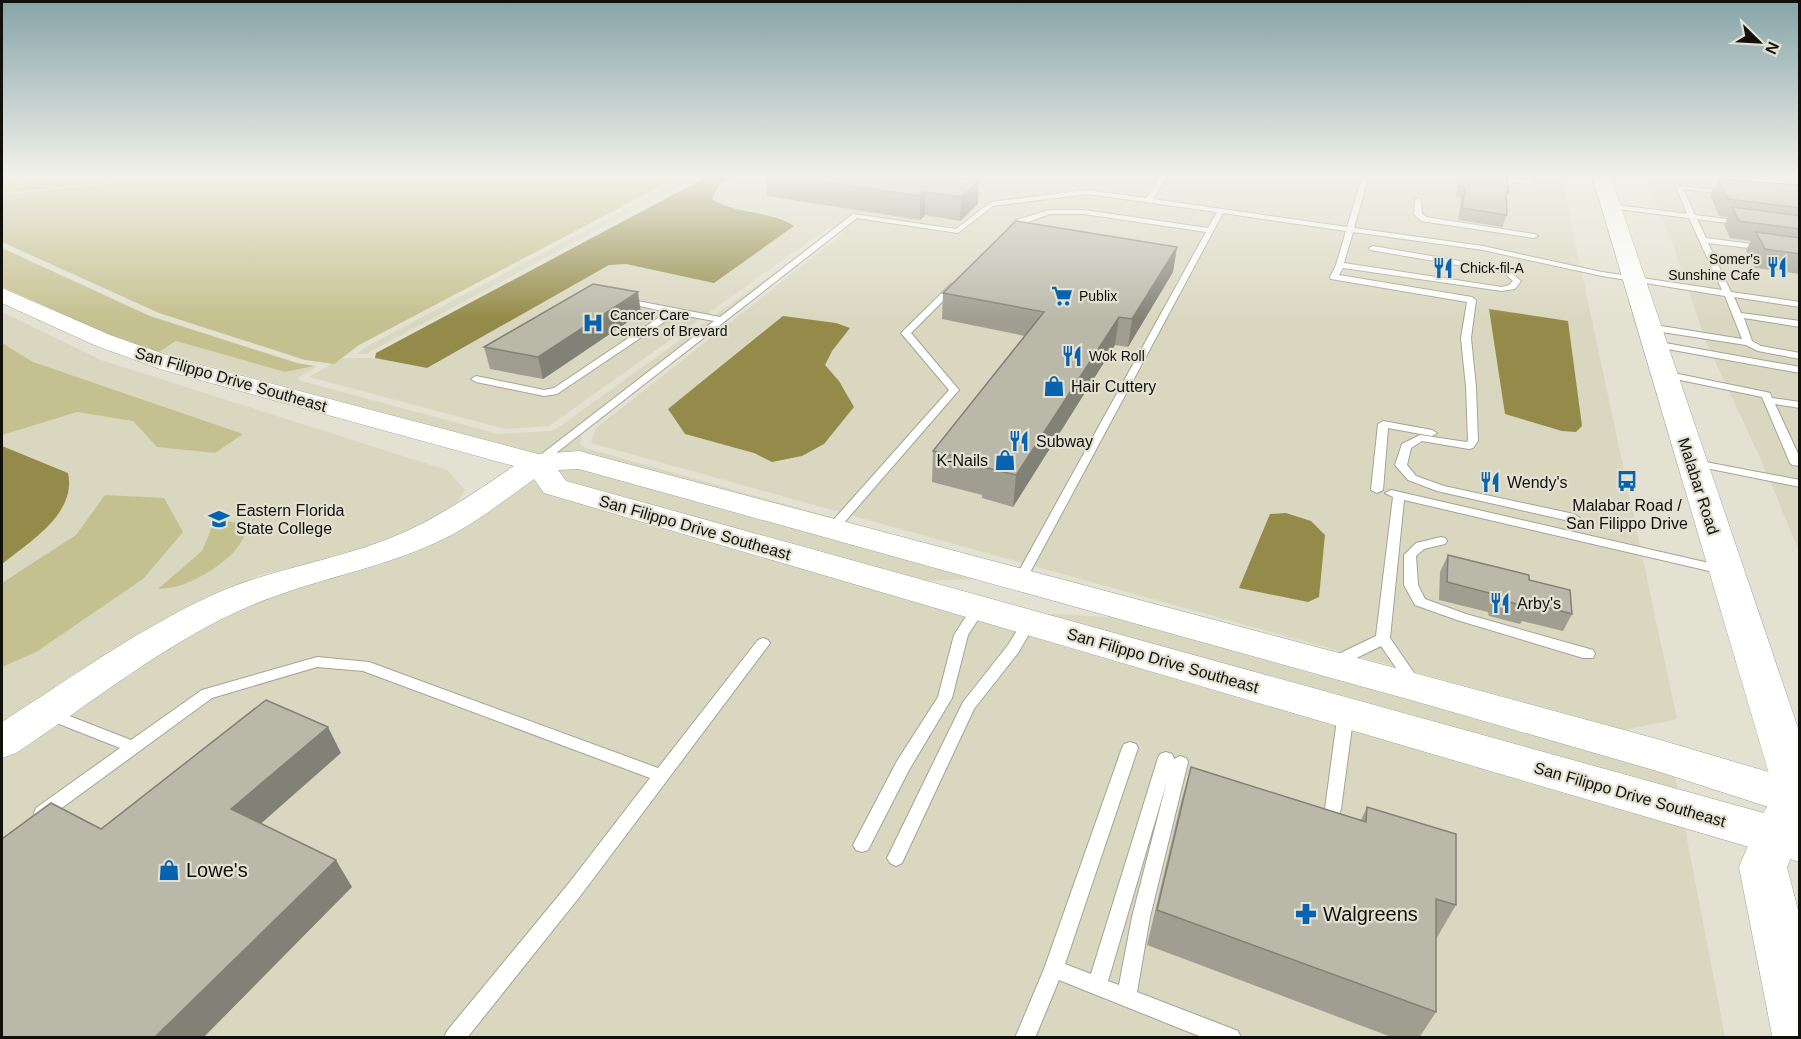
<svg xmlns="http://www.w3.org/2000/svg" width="1801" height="1039" viewBox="0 0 1801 1039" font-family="Helvetica,sans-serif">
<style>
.built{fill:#dad7c0}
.green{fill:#c5c08f}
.water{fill:#948b4a}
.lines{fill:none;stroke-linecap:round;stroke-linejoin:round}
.service-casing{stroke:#a5a394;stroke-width:2}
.minor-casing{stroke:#a5a394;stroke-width:1}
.tertiary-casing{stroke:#a5a394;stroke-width:1}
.secondary-casing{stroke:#a5a394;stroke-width:1}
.service{fill:#fff;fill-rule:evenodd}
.minor{fill:#fff;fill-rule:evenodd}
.tertiary{fill:#fff;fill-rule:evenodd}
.secondary{fill:#fff;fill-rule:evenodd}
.wall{fill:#a09e91}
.shaded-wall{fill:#828176}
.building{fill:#bab8a9;stroke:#828176;stroke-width:1.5}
.labels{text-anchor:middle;stroke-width:4.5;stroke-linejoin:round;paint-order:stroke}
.far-poi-label{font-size:14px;fill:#11100b;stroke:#e3e1d1;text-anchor:start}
.street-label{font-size:16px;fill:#11100b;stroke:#e3e1d1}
.poi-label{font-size:16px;fill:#11100b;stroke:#e3e1d1;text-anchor:start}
.near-poi-label{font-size:20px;fill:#11100b;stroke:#e3e1d1;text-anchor:start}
</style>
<rect width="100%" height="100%" fill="#e3e1d1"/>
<!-- built -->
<path class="built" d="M689,175h12l-335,179h-9l9,-7z
M738,175h823l116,544 -53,11 -1033,-287 5,-15 248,-195 -16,-5 -279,198 -44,3 -196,-52 33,-19h33l52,10 182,-103 17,-1 157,-45 -57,-11 -15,-9 8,-14z
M1645,177l154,17v357l-36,-87 -57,-122 -33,-97z
M831,232l-247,196 -4,16 5,4 432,121 -483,-115 -375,-102 17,-11 109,31 33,-6 -19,11 -1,3 200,54 51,-3 7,-2z
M2,312l99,48 346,110 18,20 -13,20 -32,19 -54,21 -107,25 -111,53 -146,96z
M576,467l404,112 -59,2 -355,-100 -10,-13z
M532,477l15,17 358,103 1,4h12l47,13 1,5 12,-1 706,205 41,214 -1723,1v-282l185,-123z
M1055,614l67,4 552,154 5,24 -639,-181z"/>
<!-- green -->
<path class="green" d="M12,175h89l-99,8v-7z
M123,175h51l-172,18v-8z
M193,175h489l-323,170 -25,19 -29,-4 -146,-47 -157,-71v-47z
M2,248l148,68 147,47 18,3 -30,6 -109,-31 -17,11 -47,-16 -110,-49z
M2,343l31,19 210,72 -28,19 -58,-6 -24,-26 -56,-9 -75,23z
M105,495l59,3 19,34 -40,47 -107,73 -34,15v-84l74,-48z
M215,520l33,4c-4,29 -41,52 -67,61 -6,3 -15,3 -23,4l44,-38z"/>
<!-- water -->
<path class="water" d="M710,175h28l-19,10 -7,14c25,16 57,11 82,27l-80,57 -88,-19 -17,1 -182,103 -52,-10 1,-5z
M1489,309l79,12 14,105 -6,6 -14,-1 -57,-17z
M783,316l53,7 14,5 -18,23 -7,14 14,16 15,26 -30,37 -22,12 -30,6 -18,-9 -69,-19 -17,-25z
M2,446l66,27c9,41 -39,69 -66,91z
M1286,513l25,8 14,14 -6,62 -11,5 -69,-14 31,-74z"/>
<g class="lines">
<defs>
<path id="service" d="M1162,175h6l-15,24 194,28 16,-52h6l-15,53 129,18 119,26 120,18 -33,-72 -80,-10 -3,-2 3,-2 78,10 -11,-28 52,5 1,1 -3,2 -43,-5 12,26 47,6 4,2 -4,2 -45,-6 9,19 61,8v4h-3l-56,-7 23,49 69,10v5l-66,-10 7,16 59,8v6l-56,-9 8,23 9,5 39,7v6l-42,-8 -12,-6 -97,-15 -4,-3 4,-3 93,15 -17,-43 -123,-20 -119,-26 -130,-18 -9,31 158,24 7,-2 4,-4 -9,-8 -134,-23 -1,-2 4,-2 134,23 14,12 -6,8 -13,2 -159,-23 -4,7 133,22 4,3 -5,38 5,49 2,54 -5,7 -4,1 -47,-8 -11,7 -4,17 9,11 28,10 130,28 6,4 -6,4 -137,-31 -29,-11 -13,-15 7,-21 18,-9 46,7 2,-1 -2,-54 -5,-49 6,-36 -136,-23 -1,-2 6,-12 10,-34 -123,-18 -197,367 -6,4 -6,-4 192,-348 -122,-18h-34l-28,10 -10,10 -7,-2 11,-12 33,-10h35l124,18 9,-16 -130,-18 -94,12 -35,27 -101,-15 -315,246h-8l-2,-2 2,-2 180,-139 -38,-7 -119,80 -13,2 -68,-14 -5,-3 5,-3 68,14 10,-2 113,-76 -45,-10v-4l98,19 133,-103 103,15 35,-27 96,-12 59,8z
M1462,175h17l52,5 3,2 -3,2 -66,-7z
M1418,198l3,2 1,13 4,4 108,17 4,2 -4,2 -113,-17 -7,-7 1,-14z
M951,284l7,2 -47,47 48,57 -123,142h-8l-2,-3 2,-3 121,-136 -48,-57z
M1654,341l146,26v6l-149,-27v-4z
M1664,371l102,21 4,1 2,5 28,4v6l-25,-4 25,54v8l-8,-1 -2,-2 -28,-66 -101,-21 -2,-2z
M1383,421l49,9 5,3 -5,3 -44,-8 -5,62 -6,3 -6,-3 7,-66z
M1695,460l105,20v7l-109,-22 -2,-2 2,-2z
M1391,490l331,76 6,4 -6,4 -318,-74 -14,138 31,45 -2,4 -5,1 -5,-1 -28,-41 -41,20h-10l-2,-4 2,-4 46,-22 17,-139 -8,-4z
M1441,537l4,1 2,3 -2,3 -21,5 -8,7 2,29 7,14 41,15 127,36 2,4 -2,4h-10l-126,-38 -42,-15 -11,-20v-30l12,-12z
M979,602l5,2 2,3 -18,28 -16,63 -43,72 -41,80 -6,2 -6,-2 -3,-5 44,-84 41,-64 16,-62 20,-31z
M1029,617l5,2 2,3 -18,31 -44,56 -72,154 -6,3 -6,-3 -3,-5 76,-156 45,-57 16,-26z
M763,638l5,2 2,3 -2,3 -187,249 -114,143h-23l3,-7 122,-148 81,-105 -287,-107 -46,-4 -105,31 -164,120 -6,2 -6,-2 -2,-5 2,-5 84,-60 -76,-30 -3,-4 3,-4 5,-2 5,2 77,30 71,-50 115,-33 52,5 289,106 100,-128z
M1346,706l5,2 3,4 -13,97 -2,5 -6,2 -6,-2 -2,-5 13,-97 3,-4z
M1130,742l6,2 2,4 -73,216 26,10 67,-216 2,-4 6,-2 6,2 2,5 6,-3 6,2 2,4 -38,155 -13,75 101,39 3,7h-37l-145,-58 -24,58h-20l29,-69 78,-221 2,-4zM1167,781l-35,136 -13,68 -11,-4z"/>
<path id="minor" d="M1683,175h41l76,8v8l-110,-12z"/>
<path id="tertiary" d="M2,288l108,47 68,24 360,95 42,-3 10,3 828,220 239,65 139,41 4,1v34l-4,1 -139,-45 -239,-69 -839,-233 -21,1 8,11 1234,342v39l-1256,-369 -10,-14c-32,23 -63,48 -99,64 -59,27 -125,37 -185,63 -81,34 -160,98 -234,147l-14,5v-36c72,-46 143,-98 222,-132 51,-21 105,-29 156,-48 52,-19 89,-46 134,-76l-354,-97 -66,-24 -92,-42z"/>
<path id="secondary" d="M1592,175h18l190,559v101l-13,32 13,51v120h-27l-1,-3 -33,-168 19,-45 17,-28z"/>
</defs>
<!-- service casing -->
<use href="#service" class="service-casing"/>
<!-- minor casing -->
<use href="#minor" class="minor-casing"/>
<!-- tertiary casing -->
<use href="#tertiary" class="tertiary-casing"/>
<!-- secondary casing -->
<use href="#secondary" class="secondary-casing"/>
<!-- service -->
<use href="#service" class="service"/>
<!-- minor -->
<use href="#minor" class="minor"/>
<!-- tertiary -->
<use href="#tertiary" class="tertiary"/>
<!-- secondary -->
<use href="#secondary" class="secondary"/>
</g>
<!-- wall -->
<path class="wall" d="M766,175h210l-6,5 8,24 -18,17 -35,-6 -5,5 -153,-24z
M1458,175h50h-1l2,17 -3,7 1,16 -5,12 -44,-7 3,-22 -5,-1z
M1741,175h59v2l-20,-2 -2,3z
M1718,179l82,6v89l-45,-6 -9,-18 5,-9 -21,-3 -6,-13 4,-8 -9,-1 -9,-21z
M1177,247l-4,25 -45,75 -13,-2 -102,162 -31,-9v-3l-50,-13 1,-31 92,-115 -83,-17 1,-26z
M641,313l-98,66 -53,-10 -6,-22z
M1448,555l81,25 43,34 -9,17 -41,-10 -2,3 -31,-8 -1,-4 -49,-12 1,-28z
M1191,767l170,53 6,-13 89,98 -20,34v73l-17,26h-25l-247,-93 34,-143z"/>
<!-- shaded-wall -->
<path class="shaded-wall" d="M951,175h25l-24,21 -3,-19z
M979,181l-1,23 -18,17 1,-24z
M925,192v23l-5,5v-24z
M1177,247l-4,25 -45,75 4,-28z
M638,292l3,21 -98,66 -5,-22z
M1119,317l-4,28 -102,162 3,-32z
M328,727l13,26 -93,82 -17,-26z
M336,860l16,27 -149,151h-49z"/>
<!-- building -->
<path class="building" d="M773,175h178l-2,2 30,4 -18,16 -36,-5 -5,4z
M1461,175h45l3,17h-3l1,23 -45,-7 3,-21 -6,-1z
M1718,179l82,6v23l-72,-9z
M1732,207l68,9v13l-61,-8z
M1016,221l161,26 -45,72 -13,-2 -103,158 -33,-8 3,-3 -53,-13 111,-139 -101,-19z
M1756,232l44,6v16l-35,-5z
M593,284l45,8 -100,65 -54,-10z
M1448,555l81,20v5l41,10 2,24 -44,-12 1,5 -32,-8v-4l-50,-13z
M266,700l62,27 -97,82 105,51 -182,178h-152v-199l49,-36 50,26z
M1191,767l175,55 1,-15 89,27v71l-20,-6v113l-279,-102z"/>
<!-- sky -->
<linearGradient id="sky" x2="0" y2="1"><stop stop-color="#86a4a9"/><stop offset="0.55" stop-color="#f2f2ea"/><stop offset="1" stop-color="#f2f2ea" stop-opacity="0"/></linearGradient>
<rect width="1801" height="320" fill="url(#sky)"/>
<!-- icons -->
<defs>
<symbol id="restaurant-bare" viewBox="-9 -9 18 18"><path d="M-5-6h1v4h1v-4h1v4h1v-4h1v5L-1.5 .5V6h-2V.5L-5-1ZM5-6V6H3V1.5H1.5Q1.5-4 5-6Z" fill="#0763b0" stroke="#e3e1d1" stroke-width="2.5" paint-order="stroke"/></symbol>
<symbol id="supermarket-bare" viewBox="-9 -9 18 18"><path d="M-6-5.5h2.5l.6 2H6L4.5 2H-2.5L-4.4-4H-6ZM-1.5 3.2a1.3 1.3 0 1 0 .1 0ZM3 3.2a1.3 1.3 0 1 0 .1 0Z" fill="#0763b0" stroke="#e3e1d1" stroke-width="2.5" paint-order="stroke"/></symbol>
<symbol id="hospital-bare" viewBox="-9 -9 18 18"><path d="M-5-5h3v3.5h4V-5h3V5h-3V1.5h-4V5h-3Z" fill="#0763b0" stroke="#e3e1d1" stroke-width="2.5" paint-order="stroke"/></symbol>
<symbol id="shop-bare" viewBox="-9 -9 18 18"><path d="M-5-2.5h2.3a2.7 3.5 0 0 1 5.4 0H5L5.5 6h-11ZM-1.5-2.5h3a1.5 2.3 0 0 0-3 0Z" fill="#0763b0" stroke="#e3e1d1" stroke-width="2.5" paint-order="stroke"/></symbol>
<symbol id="bus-bare" viewBox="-9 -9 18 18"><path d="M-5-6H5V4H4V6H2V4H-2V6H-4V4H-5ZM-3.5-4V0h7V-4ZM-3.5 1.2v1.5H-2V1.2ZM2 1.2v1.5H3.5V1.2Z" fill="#0763b0" stroke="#e3e1d1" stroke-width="2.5" paint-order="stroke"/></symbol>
<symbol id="university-bare" viewBox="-9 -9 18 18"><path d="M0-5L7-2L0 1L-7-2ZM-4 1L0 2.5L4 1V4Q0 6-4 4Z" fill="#0763b0" stroke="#e3e1d1" stroke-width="2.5" paint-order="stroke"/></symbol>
<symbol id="pharmacy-bare" viewBox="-9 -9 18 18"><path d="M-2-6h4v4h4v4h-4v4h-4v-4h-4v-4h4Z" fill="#0763b0" stroke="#e3e1d1" stroke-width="2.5" paint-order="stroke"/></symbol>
</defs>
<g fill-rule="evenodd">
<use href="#restaurant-bare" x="1762" y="252" width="30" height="30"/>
<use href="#restaurant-bare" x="1428" y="253" width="30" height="30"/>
<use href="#supermarket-bare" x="1047" y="281" width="30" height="30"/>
<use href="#hospital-bare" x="578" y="308" width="30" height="30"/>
<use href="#restaurant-bare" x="1057" y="341" width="30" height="30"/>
<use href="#shop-bare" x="1039" y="371" width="30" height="30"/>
<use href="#restaurant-bare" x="1004" y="426" width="30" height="30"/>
<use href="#shop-bare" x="990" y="445" width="30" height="30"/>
<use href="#bus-bare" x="1612" y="466" width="30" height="30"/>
<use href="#restaurant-bare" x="1475" y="467" width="30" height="30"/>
<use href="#university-bare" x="204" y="504" width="30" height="30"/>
<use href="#restaurant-bare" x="1485" y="588" width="30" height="30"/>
<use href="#shop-bare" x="154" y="855" width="30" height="30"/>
<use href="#pharmacy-bare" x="1291" y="899" width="30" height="30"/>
</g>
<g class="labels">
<!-- far-poi labels -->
<g class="far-poi-label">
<text x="1760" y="264" text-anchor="end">Somer's<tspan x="1760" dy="16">Sunshine Cafe</tspan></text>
<text x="1460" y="273">Chick-fil-A</text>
<text x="1079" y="301">Publix</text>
<text x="610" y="320">Cancer Care<tspan x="610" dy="16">Centers of Brevard</tspan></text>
<text x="1089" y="361">Wok Roll</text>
</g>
<!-- street labels -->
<g class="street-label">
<text transform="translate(231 379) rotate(16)" y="6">San Filippo Drive Southeast</text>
<text transform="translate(1699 486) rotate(72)" y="6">Malabar Road</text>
<text transform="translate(695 527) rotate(16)" y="6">San Filippo Drive Southeast</text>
<text transform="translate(1163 660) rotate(16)" y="6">San Filippo Drive Southeast</text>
<text transform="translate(1630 794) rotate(16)" y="6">San Filippo Drive Southeast</text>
</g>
<!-- poi labels -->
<g class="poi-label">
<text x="1071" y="392">Hair Cuttery</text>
<text x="1036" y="447">Subway</text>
<text x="988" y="466" text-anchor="end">K-Nails</text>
<text x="1507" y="488">Wendy's</text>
<text x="1627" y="511" text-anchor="middle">Malabar Road /<tspan x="1627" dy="18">San Filippo Drive</tspan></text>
<text x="236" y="516">Eastern Florida<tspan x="236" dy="18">State College</tspan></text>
<text x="1517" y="609">Arby's</text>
</g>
<!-- near-poi labels -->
<g class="near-poi-label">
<text x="186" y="877">Lowe's</text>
<text x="1323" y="921">Walgreens</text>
</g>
</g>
<!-- border -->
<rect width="1801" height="1039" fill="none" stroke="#11100b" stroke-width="6"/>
<!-- north arrow -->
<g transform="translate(1759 42) rotate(114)" stroke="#e3e1d1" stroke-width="4.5" paint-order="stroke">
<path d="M0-4.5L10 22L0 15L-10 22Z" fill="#11100b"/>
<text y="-9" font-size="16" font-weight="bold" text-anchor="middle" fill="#11100b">N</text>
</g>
</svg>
